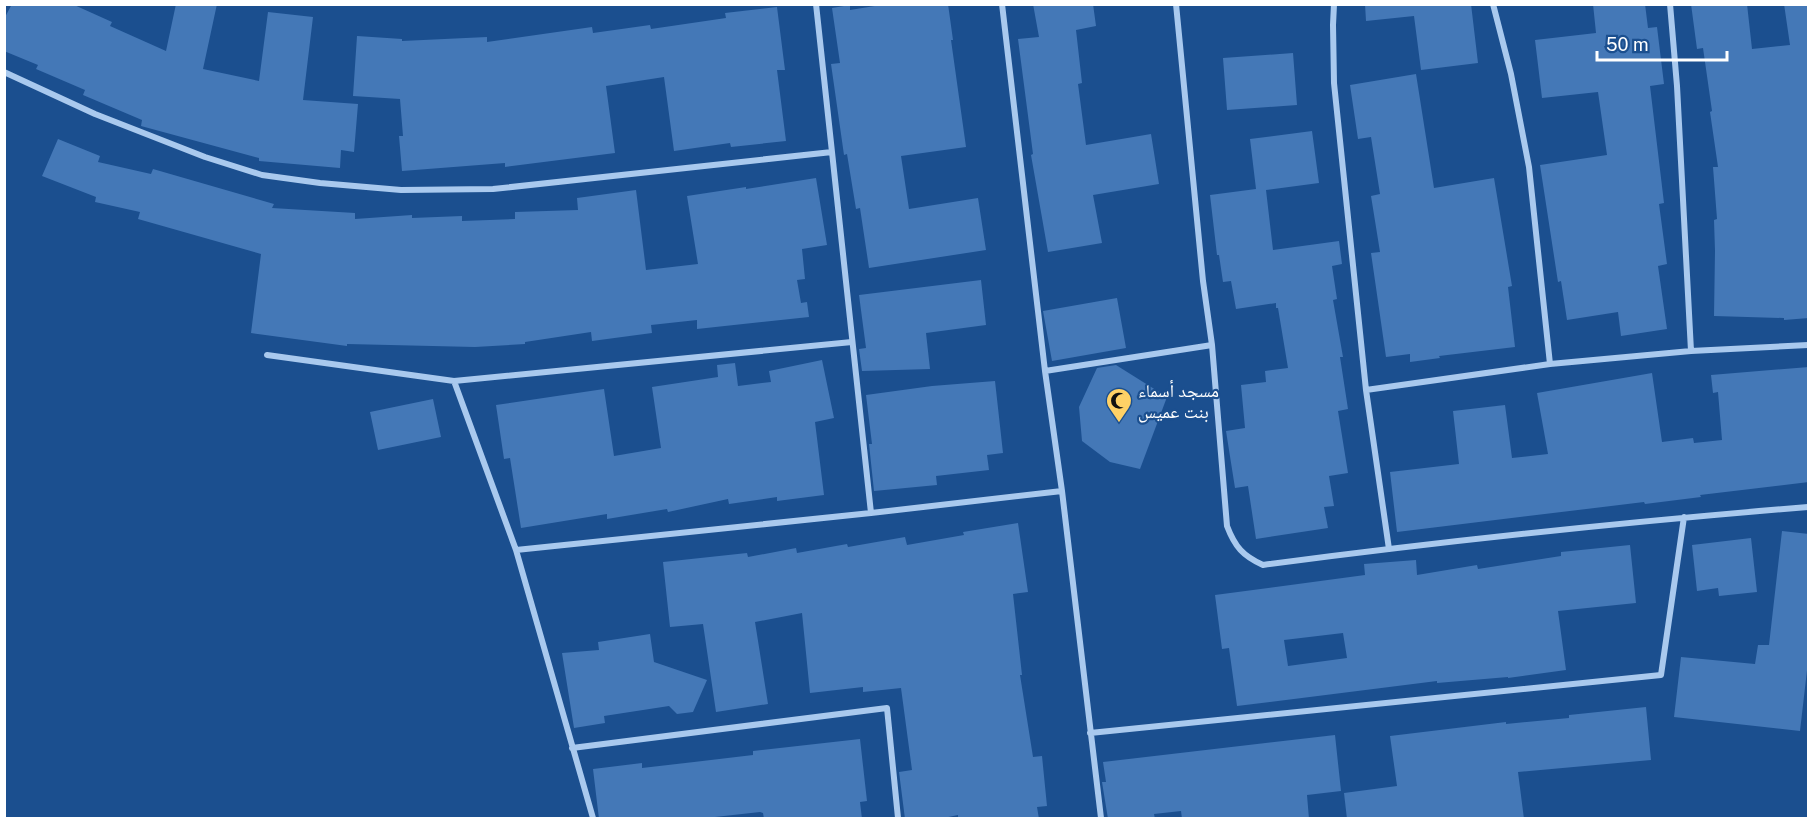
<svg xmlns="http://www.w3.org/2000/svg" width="1813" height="823" viewBox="0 0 1813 823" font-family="'Public Sans','Noto Naskh Arabic',sans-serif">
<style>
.building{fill:#4478b7;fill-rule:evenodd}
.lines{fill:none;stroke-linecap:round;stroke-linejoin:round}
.minor{stroke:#a9c9ee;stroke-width:6}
.labels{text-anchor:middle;stroke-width:4.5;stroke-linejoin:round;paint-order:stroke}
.poi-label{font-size:18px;fill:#fff;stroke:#1b4f8f;text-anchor:start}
</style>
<rect width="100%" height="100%" fill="#1b4f8f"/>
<!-- building -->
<path class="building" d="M12,4h60l40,18 -2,4 56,25 10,-47h41l-14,65 56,12 9,-69 45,5 -10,83 55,4 -4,48 -13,-2 -1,18 -81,-7v-3l-118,-32 1,-6 -59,-25 2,-5 -49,-21 2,-4 -34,-14v-32z
M887,4h61l5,36h-2l15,107 -65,9 8,53 69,-11 8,52 -117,18 -9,-60 -4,1 -9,-55 -3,1 -13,-91 9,-1 -8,-55 18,-3v5z
M1033,4h60l3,22 -20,4 6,53 -4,1 8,61 65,-11 8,50 -66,11 9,48 -54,9 -17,-97 2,-1 -15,-115 21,-2z
M1365,4h106l7,59 -57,7 -7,-54 -48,5z
M1593,4h52l3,24 9,-1 7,57 -14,2 14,117 -5,1 8,60 -9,2 9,63 -46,7 -3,-24 -51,8 -6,-39 -3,1 -18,-117 67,-10 -9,-63 -56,6 -7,-58 61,-7z
M1691,4h56l5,45 38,-4 -6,-41h25v314l-25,2v-2l-70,-2 1,-65 -1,-31 3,-1 -4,-52h5l-8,-55 2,-1 -9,-63 -6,1z
M777,7l8,63h-8l9,71 -55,6 -1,-4 -56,8 -10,-74 -58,9 9,67 -110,14v-4l-103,8 -3,-35h4l-3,-37 -47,-3 4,-60 45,3v2l85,-4v5l105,-15 1,6 57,-8 1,4 75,-11 -1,-5z
M1293,53l4,52 -70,5 -4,-52z
M1416,74l18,114 60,-10 18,108 -4,1 7,60 -76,9 1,2 -30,4v-8l-24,3 -15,-104 9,-1 -9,-56 9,-2 -9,-57 -13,2 -8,-54z
M1312,131l7,52 -53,7 7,60 66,-9 3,23 -10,2 5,33 -4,1 10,57h-3l8,52 -10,2 10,62 -19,3 5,30 -10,1 4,21 -72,11 -8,-53 -13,2 -9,-57 19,-3 -4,-43 25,-3 -1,-11 23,-3 -10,-60h-2v-5l-40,6 -5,-28 -8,1 -4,-27h-2l-7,-60 46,-6 -6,-50z
M58,139l42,17 -2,6 53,12 2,-5 121,35 -2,4 83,5v6l57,-4v3l50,-2v5l53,-2v-7l63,-2 -1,-12 59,-8 10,80 52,-6 -11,-68 59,-9v2l70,-11 11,67 -25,4 3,30 -8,1 4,23 6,-1 2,15 -112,12v-9l-46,5 1,8 -60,8 -1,-9 -66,10v2l-50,3 -128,-3v2l-96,-13 10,-79 -123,-35 2,-7 -45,-10 1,-5 -54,-21z
M981,280l5,45 -60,8 4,36 -68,2 -3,-22 7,-1 -7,-53z
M1117,298l9,50 -74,13 -9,-50z
M822,360l12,58 -19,4 9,73 -47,6v-4l-48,7 -1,-5 -60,13 -1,-3 -60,10v-5l-86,14 -11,-70 -6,1 -8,-54 108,-16 10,67 47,-8 -9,-61 66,-10 -1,-12 18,-2 3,23 33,-4 -2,-11z
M1116,365l51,32 -27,72 -30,-7 -28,-21 -3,-34 18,-39z
M1809,367v115l-109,13 1,2 -56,7 -1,-2 -247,30 -7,-60 69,-8 -6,-53 52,-6 7,53 36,-4 -11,-61 115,-20 10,69 31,-4 1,5 28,-3 -4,-48 -5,1 -2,-18z
M995,381l8,72 -16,2 2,15 -53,6 1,9 -63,6 -5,-47h3l-6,-49 66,-9z
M433,399l8,38 -63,13 -8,-38z
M1018,523l10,69 -15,2 9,81h-2l13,82 9,-1 5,50 -10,1 2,12h-81v-4l-19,4h-34l-6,-47 13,-2 -11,-82 -38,4v-5l-53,6 -8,-80 -47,9 13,82 -52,8 -13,-88 -33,3 -7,-65 84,-9 1,4 48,-9 1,5 50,-9 1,3 57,-10 2,8 57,-10 -1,-3z
M1782,531l27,3v119l-9,78 -126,-14 7,-60 74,7 3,-19h11z
M1751,538l6,54 -38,4 -1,-8 -21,3 -5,-46z
M1630,545l6,58 -78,8 8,59 -58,8v-1l-71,6v-2l-200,25 -8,-58 -7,1 -7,-54 150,-20 -1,-11 52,-4 1,15 60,-10 1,4 83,-13v-4zM1343,633l4,25 -59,8 -4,-26z
M650,634l4,28 53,18 -14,32 -16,2 -8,-8 -65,10 1,7 -31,5 -12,-75 37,-3 -1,-8z
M1646,707l5,53 -133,12 6,47h-177l-3,-26 53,-7 -7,-50 116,-14v2l63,-6v-3z
M1335,735l6,56 -34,4 2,24h-127l-1,-8 -27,3 1,5h-47l-6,-37h4l-3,-20z
M860,739l7,62 -7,1 2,17h-98l-1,-6 -3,-1 -54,6v-1l-14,2h-93l-6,-50 49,-6v5l52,-6 59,-7v-4z"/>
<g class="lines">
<!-- minor -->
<path class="minor" d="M816,4l55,509
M1002,4l43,367 17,120 39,327
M1176,4l27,277 9,64 15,181c8,21 16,30 36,39 181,-24 363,-43 545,-58
M1334,4l-1,21 1,58 32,307 23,159
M1493,4l18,70 18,93 21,197
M1670,4l7,82 14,265
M4,72l91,42 110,43 57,18 58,8 81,7 92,-1 339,-37
M267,355l187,26 398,-39
M1045,371l167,-26
M454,381l62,169 77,268
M1366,390l184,-26 141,-13 117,-6
M516,550l355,-37 191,-22
M1090,733l571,-58 23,-158
M572,748l315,-40 11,110"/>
</g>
<!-- icons -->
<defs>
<symbol id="mosque-pin" viewBox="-11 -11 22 30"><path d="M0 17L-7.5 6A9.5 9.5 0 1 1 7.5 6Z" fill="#ffd166" stroke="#1b4f8f"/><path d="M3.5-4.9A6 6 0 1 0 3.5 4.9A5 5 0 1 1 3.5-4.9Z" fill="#111"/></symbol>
</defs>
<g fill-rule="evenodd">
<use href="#mosque-pin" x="1104" y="386" width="30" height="40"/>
</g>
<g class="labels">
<!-- poi labels -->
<g class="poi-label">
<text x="1138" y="397">مسجد أسماء<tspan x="1138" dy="21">بنت عميس</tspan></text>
</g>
</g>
<!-- border -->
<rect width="1813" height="823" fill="none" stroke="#ffffff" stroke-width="12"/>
<!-- scale -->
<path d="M1597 51v9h130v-9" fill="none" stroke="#ffffff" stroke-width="3"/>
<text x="1606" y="51" font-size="18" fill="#ffffff" stroke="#1b4f8f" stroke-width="4.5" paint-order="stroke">50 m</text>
</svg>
